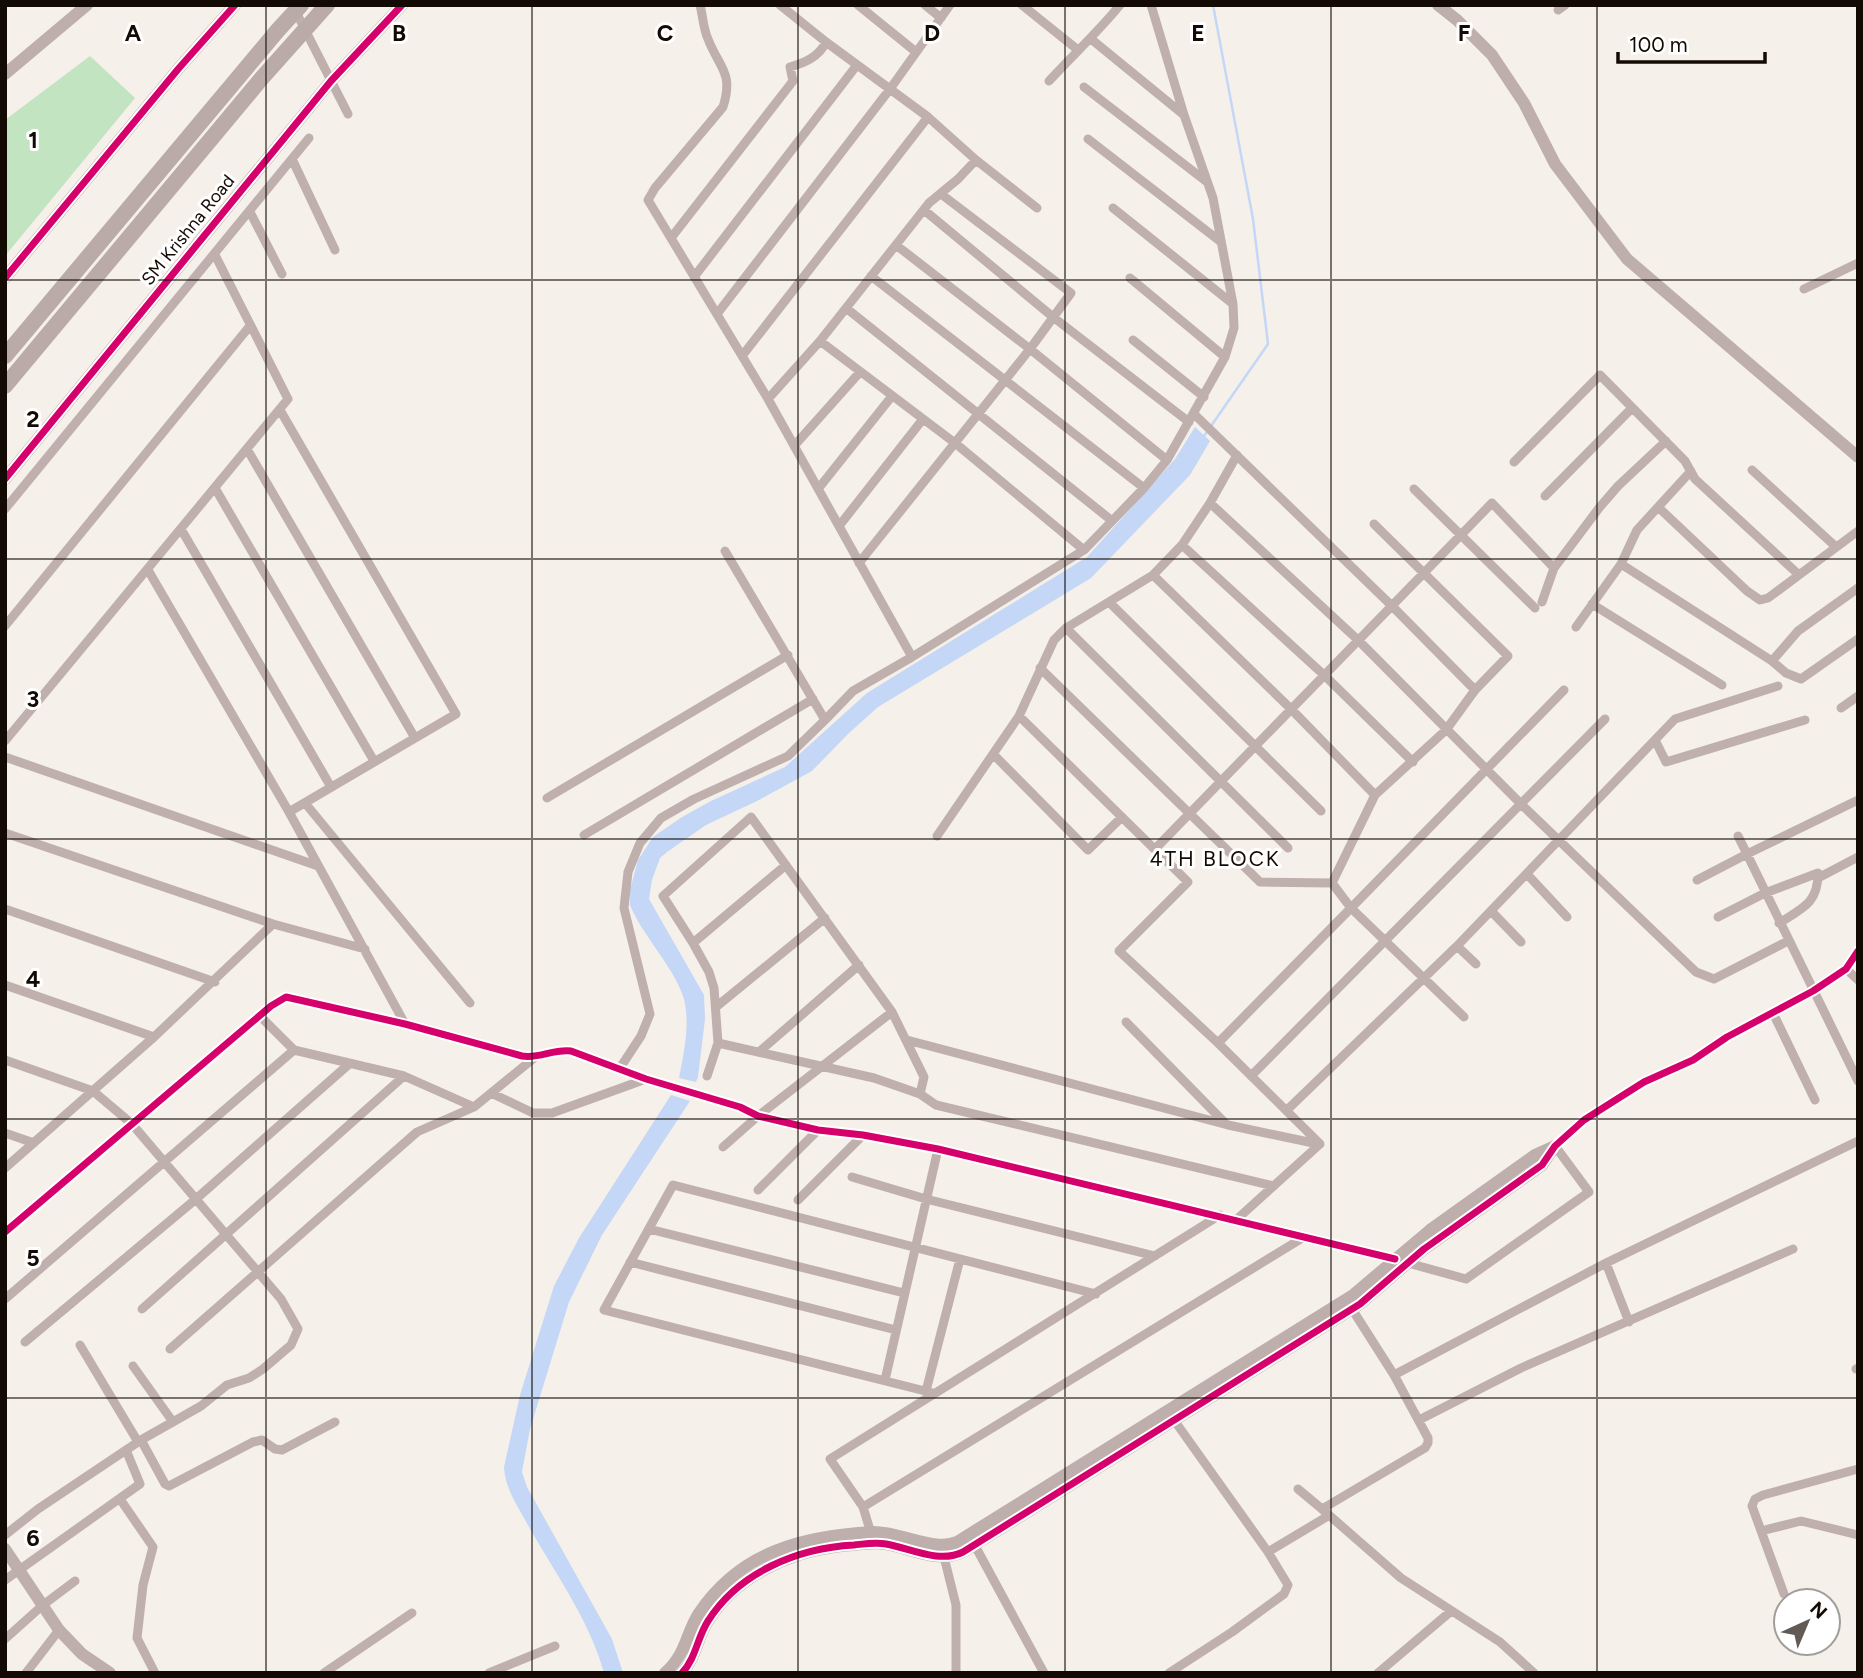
<svg xmlns="http://www.w3.org/2000/svg" width="1863" height="1678" viewBox="0 0 1863 1678" font-family="Figtree,sans-serif">
<style>
.green{fill:#c2e4c0}
.water{fill:#c4d7f6}
.lines{fill:none;stroke-linecap:round;stroke-linejoin:round}
.stream{stroke:#c4d7f6;stroke-width:2.5}
.street{stroke:#bfb0ae;stroke-width:9}
.secondary{stroke:#beafad;stroke-width:12}
.highway{stroke:#baaba9;stroke-width:16}
.cycleway-casing{stroke:#fff;stroke-width:11}
.cycleway{stroke:#d6006c;stroke-width:7}
.grid{fill:none;stroke:#130a03;stroke-width:2;stroke-opacity:0.55}
.labels{text-anchor:middle;stroke-width:6;stroke-linejoin:round;paint-order:stroke}
.street-label{font-size:18px;fill:#130a03;stroke:#fff}
.quarter-label{font-size:21px;letter-spacing:2px;fill:#130a03;stroke:#fff}
.grid-label{font-size:23px;text-anchor:middle;font-weight:bold;fill:#130a03;stroke:#fff;stroke-width:6;stroke-linejoin:round;paint-order:stroke}
</style>
<rect width="100%" height="100%" fill="#f6f0ea"/>
<!-- green -->
<path class="green" d="M90,56l45,42 -130,158v-136z"/>
<!-- water -->
<path class="water" d="M1195,427l15,14 -20,34 -99,103 -213,129 -29,26 -37,38 -55,30 -51,24 -39,27 -7,6 -8,22 -3,19 55,96 1,24 -7,58 -2,5 -17,-4c5,-26 12,-57 4,-82 -10,-30 -41,-61 -53,-91v-15l8,-30 15,-23 29,-20 29,-16 74,-34 82,-74 220,-136 88,-98z
M671,1095l19,6 -88,134 -33,67 -39,127 -8,43 5,15 85,152 11,34h-19c-14,-52 -49,-100 -75,-146 -10,-19 -24,-38 -25,-60l16,-72 34,-109 25,-48z"/>
<g class="lines">
<!-- stream -->
<path class="stream" d="M1202,439l66,-95 -15,-125 -40,-214"/>
<!-- street -->
<path class="street" d="M700,5c3,11 3,23 8,34 11,29 26,33 15,68l-68,81 -7,12 120,199 144,258
M780,5l46,37 102,75 48,43 61,48
M858,5l58,47
M925,5l16,13
M1022,5l56,45
M295,10l53,104
M1558,10l7,-5
M1091,39l93,76
M1049,81c24,-26 49,-49 71,-76
M1084,87l123,95
M1088,139l133,103
M292,159l43,91
M1113,208l120,96
M924,210l129,107 136,105
M250,212l32,62
M671,238l122,-157 -3,-14c14,-4 29,-10 36,-25
M896,245l134,104 137,111
M871,276l273,212
M694,277l163,-212
M1130,278l95,79
M1804,289l54,-26
M846,308l265,212
M717,314l173,-225 60,-84
M1133,340l71,57
M820,341l135,102 129,107
M742,356l186,-239
M768,399l52,-58 109,-138 29,-24 18,-19
M280,410l176,304 -167,98
M1194,414l198,192 83,84
M794,446l66,-74
M247,449l168,289
M1514,462l86,-87 85,86 10,18 103,95
M1752,470l83,76
M215,488l159,273
M818,489l74,-93
M1414,489l121,119
M1545,496l87,-88
M1210,503l148,137 164,165 174,167 18,7 74,-38
M1658,507l89,84 13,9 8,-2 90,-67
M5,509l304,-371
M1374,524l134,132 -33,34 -29,40 -71,65 -43,88 19,25 213,-218
M839,526l84,-107
M181,529l150,258
M1182,545l142,130 89,87
M859,563l171,-214 41,-56 -130,-99
M1621,564l151,97 26,-30 60,-43
M148,570l141,242 116,212
M1153,575l138,134 84,86
M1109,602l212,209
M1542,602l12,-34 45,-60 19,-22 48,-45
M1592,604l130,81
M5,626l244,-299
M1576,627l45,-63 16,-34 54,-59
M1066,628l222,220
M1772,661l14,12 15,6 57,-40
M1040,668l220,214 72,1
M1841,708l17,-12
M1019,716l169,166 -69,69 99,92 102,101
M825,720l28,-29 59,-34 172,-107 60,-62 23,-28 58,-103 9,-29 -1,-24 -20,-106 -29,-83 -33,-110
M1655,740l11,22 139,-42
M5,741l283,-342 -73,-144
M993,754l95,96 34,-33
M5,757l313,109
M547,798l241,-143
M1858,800l-111,54 111,227
M305,803l165,200
M5,833l268,91 92,25
M584,835l229,-136
M937,836l82,-120 35,-76 12,-12 87,-53 29,-30 28,-42 27,-48
M1155,849l337,-346 62,65
M1527,874l40,43
M1818,878l40,-21
M1697,880l50,-26 -9,-18
M5,909l210,73
M1491,911l30,31
M1718,917l47,-24 53,-20c0,30 -15,35 -39,50
M693,943l93,-78
M1457,946l19,18
M1846,969l12,11
M5,985l149,52
M716,1007l109,-89
M1773,1013l42,87
M260,1016l34,34 110,26 70,31
M1126,1022l100,102
M907,1040l321,85 90,19
M718,1043l156,35 46,16 16,11 338,81
M1218,1043l133,-135 113,109
M759,1052l100,-87
M5,1060l88,31 39,33 149,175 17,30 -7,16 -28,24 -14,9 -22,7 -26,21 -60,34 -103,69 -33,26
M620,1068l21,-32 9,-22 -26,-106 4,-36 12,-29 21,-25 33,-19 94,-43 37,-36 -100,-169
M707,1076l11,-33 -4,-55 -5,-16 -16,-29 -30,-47 88,-79 141,195 32,65 -4,17
M1251,1076l354,-357
M491,1093l42,20h19l94,-34
M1287,1110l170,-164 218,-227 103,-33
M5,1133l29,10
M723,1147l35,-31 134,-104
M5,1168l149,-131 119,-113
M852,1177l74,22 229,57
M758,1190l60,-60
M798,1200l65,-65
M1236,1220l84,-76
M649,1229l255,64
M5,1232l266,-226 15,-9 119,27 117,32c18,3 30,-7 49,-5l75,28 94,28 18,9 60,14 45,5 75,14 457,110
M630,1262l266,68
M1408,1263l58,16 123,-87 -34,-46 29,-26 60,-38 49,-22 34,-23 86,-46 33,-22 12,-18
M1606,1263l23,59
M5,1299l289,-249
M142,1309l262,-233
M1352,1309l42,66 34,63v5l-3,5 -103,61 79,69 99,64 34,31
M25,1342l171,-143 152,-134
M80,1345l58,97
M170,1349l247,-217 57,-25 60,-49
M133,1366l40,56
M1856,1369l2,-1
M1394,1375l212,-112 252,-122
M885,1380l53,-231
M926,1391l34,-132
M933,1393l-329,-83 69,-125 423,109
M1419,1420l102,-52 272,-119
M141,1440l24,44 4,2 84,-44 9,-2 13,9 7,1 53,-28
M1298,1489l24,20
M120,1499l33,48 -10,38 -6,53 18,35
M863,1507l441,-270
M870,1530l-7,-23 -33,-48 390,-244
M1761,1531l40,-10 57,14
M973,1542l71,131
M1268,1552l60,-36
M944,1557l12,48v68
M5,1580l135,-96 -14,-34
M1784,1594l-32,-88 3,-7 8,-4 95,-26
M5,1639l38,-34 32,-24
M26,1673l33,-43
M324,1673l88,-60
M489,1673l66,-27
M1169,1673l63,-41 52,-38 4,-9 -20,-33 -94,-132
M1378,1673l72,-61"/>
<!-- secondary -->
<path class="secondary" d="M1438,5l19,15 35,35 32,48 31,61 72,95 231,198
M5,74l82,-69
M5,278l174,-210 56,-63
M5,479l326,-398 71,-76
M5,1549l54,81 23,24 28,19
M665,1673c22,-20 20,-38 34,-60 42,-62 104,-77 174,-81 25,-1 62,20 84,10l396,-247 77,-65 105,-75 20,-9
M682,1673c14,-15 15,-35 26,-52 31,-49 90,-73 146,-76 10,-1 21,-3 32,-1 24,4 53,20 77,8l397,-248 64,-55 118,-84 13,-19"/>
<!-- highway -->
<path class="highway" d="M5,356l273,-326 23,-25
M5,386l256,-307 66,-74"/>
<defs>
<path id="cycleway" d="M5,278l174,-210 56,-63
M5,479l326,-398 71,-76
M5,1232l266,-226 15,-9 119,27 117,32c18,3 30,-7 49,-5l75,28 94,28 18,9 60,14 45,5 75,14 457,110
M682,1673c14,-15 15,-35 26,-52 31,-49 90,-73 146,-76 10,-1 21,-3 32,-1 24,4 53,20 77,8l397,-248 64,-55 118,-84 13,-19 29,-26 60,-38 49,-22 34,-23 86,-46 33,-22 12,-18"/>
</defs>
<!-- cycleway casing -->
<use href="#cycleway" class="cycleway-casing"/>
<!-- cycleway -->
<use href="#cycleway" class="cycleway"/>
</g>
<!-- grid -->
<path class="grid" d="M266,5v1668M532,5v1668M798,5v1668M1065,5v1668M1331,5v1668M1597,5v1668M5,280h1853M5,559h1853M5,839h1853M5,1119h1853M5,1398h1853"/>
<g class="labels">
<!-- street labels -->
<g class="street-label">
<text transform="translate(188 230) rotate(-51)" y="6">SM Krishna Road</text>
</g>
<!-- quarter labels -->
<g class="quarter-label">
<text x="1215" y="866">4TH BLOCK</text>
</g>
</g>
<g class="grid-label">
<text x="133" y="41">A</text>
<text x="399" y="41">B</text>
<text x="665" y="41">C</text>
<text x="932" y="41">D</text>
<text x="1198" y="41">E</text>
<text x="1464" y="41">F</text>
<text x="33" y="148">1</text>
<text x="33" y="427">2</text>
<text x="33" y="707">3</text>
<text x="33" y="987">4</text>
<text x="33" y="1266">5</text>
<text x="33" y="1546">6</text>
</g>
<!-- border -->
<rect width="1863" height="1678" fill="none" stroke="#130a03" stroke-width="14"/>
<!-- north arrow -->
<g transform="translate(1807 1622) rotate(44)"><circle r="33" fill="#ffffff" stroke="#a19d9a" stroke-width="2"/>
<path d="M0-5L12 26L0 18L-12 26Z" fill="#625a54"/>
<text y="-10" font-size="19" font-weight="bold" text-anchor="middle" fill="#130a03">N</text>
</g>
<!-- scale -->
<path d="M1618 52v10h147v-10" fill="none" stroke="#130a03" stroke-width="3.5"/>
<text x="1629" y="52" font-size="21" fill="#130a03" stroke="#ffffff" stroke-width="5" paint-order="stroke">100 m</text>
</svg>
